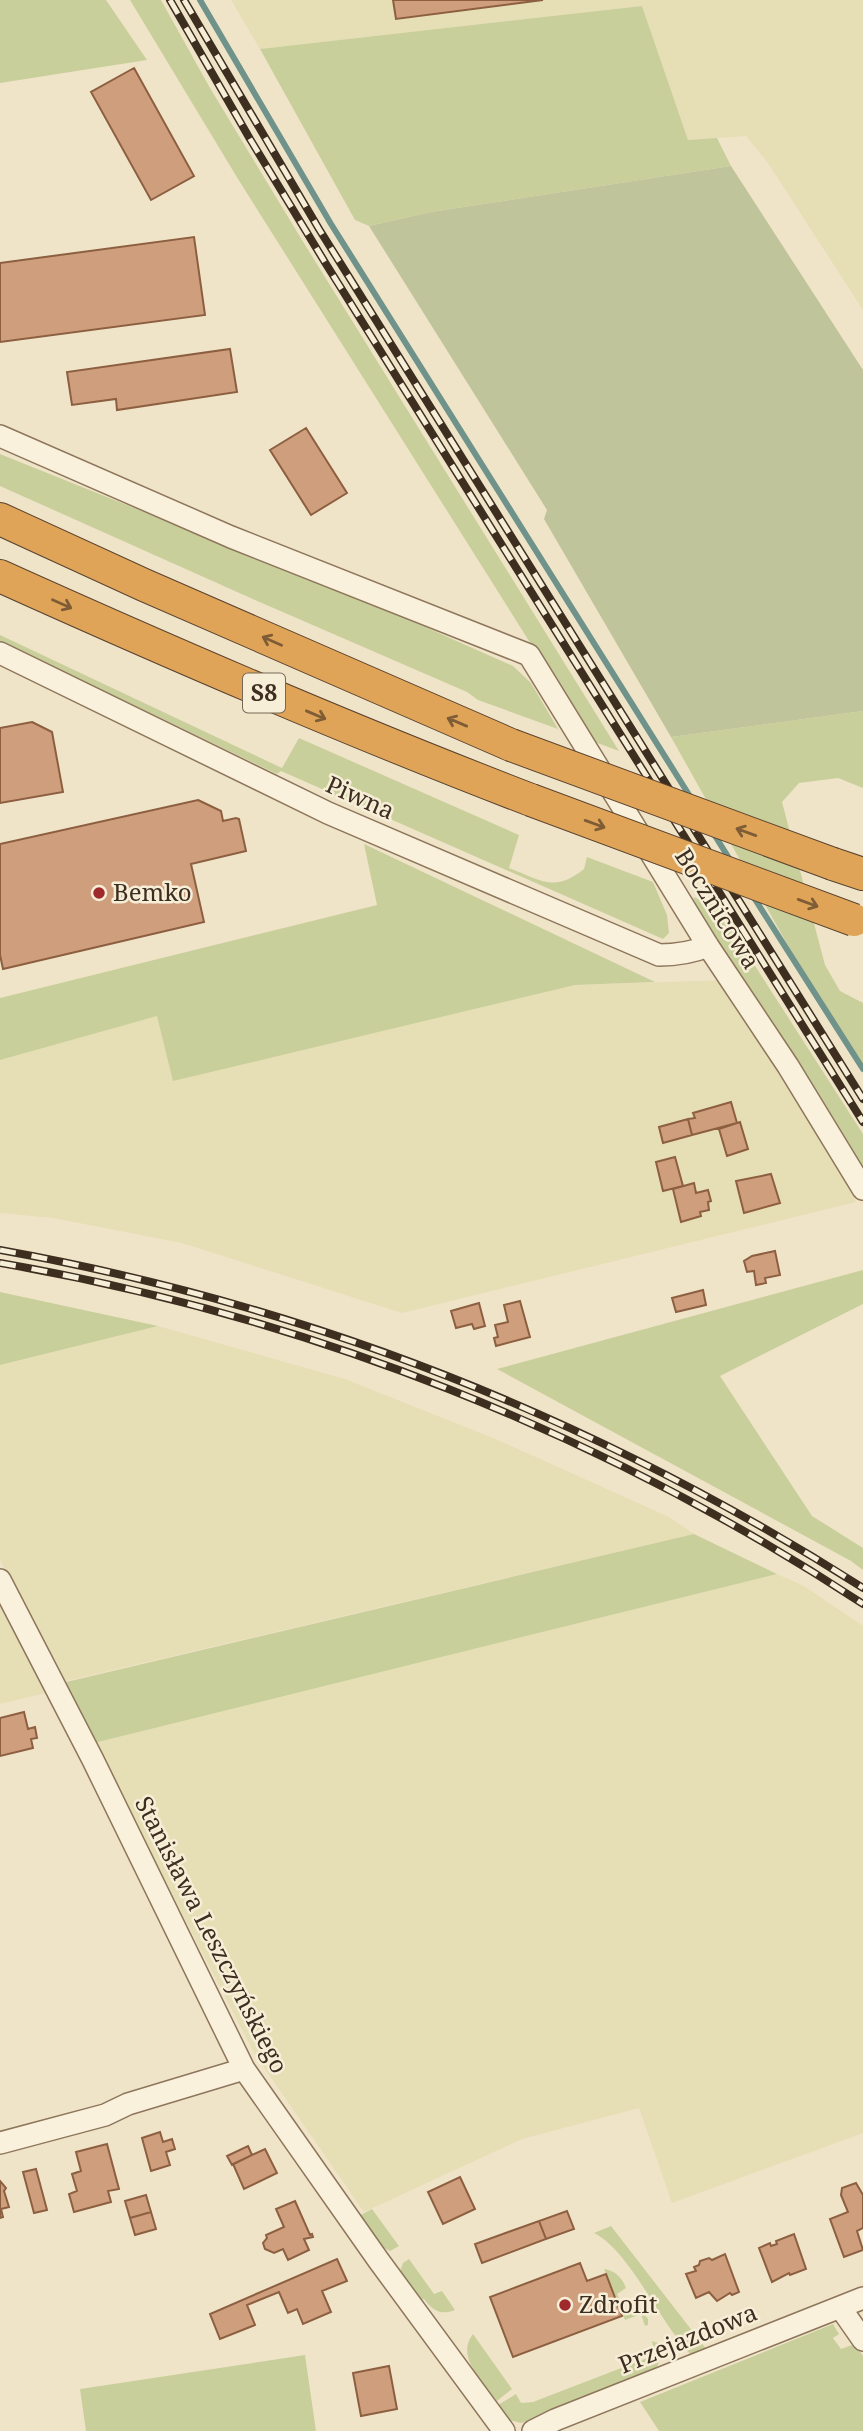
<svg xmlns="http://www.w3.org/2000/svg" width="863" height="2431" viewBox="0 0 863 2431" font-family="'Noto Serif',serif">
<style>
.farmland{fill:#e6deb5}
.green{fill:#c9cf9b}
.cemetery{fill:#bfc49a}
.lines{fill:none;stroke-linecap:round;stroke-linejoin:round}
.stream{stroke:#6f938a;stroke-width:6}
.building{fill:#cf9f7d;stroke:#8d5f41;stroke-width:2}
.minor-casing{stroke:#8d765c;stroke-width:24}
.highway-casing{stroke:#5b4430;stroke-width:34}
.minor{stroke:#faf1dc;stroke-width:21}
.highway{stroke:#e0a458;stroke-width:32}
.rail-casing{stroke:#3d2e20;stroke-width:8}
.rail{stroke:#f7eed8;stroke-width:5;stroke-dasharray:16;stroke-linecap:butt}
.highway-bridge-casing{stroke:#5b4430;stroke-width:34;stroke-linecap:butt}
.highway-bridge{stroke:#e0a458;stroke-width:32}
.oneway{stroke:#7e5d36}
.poi-dot{fill:#9e2a2b;stroke:#f7eed8;stroke-width:2.5}
.labels{text-anchor:middle;stroke-width:5;stroke-linejoin:round;paint-order:stroke}
.shield{fill:#f7eed8;stroke:#756857;stroke-width:2}
.shield-label{font-size:23px;font-weight:bold;fill:#3d2e20}
.street-label{font-size:24px;fill:#3d2e20;stroke:#f7eed8}
.poi-label{font-size:24px;fill:#3d2e20;stroke:#f7eed8;text-anchor:start}
</style>
<rect width="100%" height="100%" fill="#f0e4c8"/>
<!-- farmland -->
<path class="farmland" d="M231,0h632v310l-95,-147 -22,-27 -58,4 -46,-134 -382,43z
M728,980l63,103 65,119 -454,111 -220,-70 -129,-25 -53,-5v-153l157,-45 17,65 401,-95z
M158,1326l187,53 153,61 171,77 25,17 -632,148 -62,-122v-195z
M777,1574l27,12 59,40v507l-191,70 -33,-95 -117,31 -158,73 -110,-159 -160,-310z
M0,1607l45,86 -45,11z"/>
<!-- green -->
<path class="green" d="M0,0h106l41,60 -147,23z
M130,0h31l49,88 92,152 317,511 -27,-10 -354,-562z
M642,6l46,134 29,-2 14,28 -300,46 -62,14 -14,-6 -95,-171z
M0,454l378,152 135,60 18,17 27,46 -80,-29 -11,-8 -212,-92 -255,-114z
M0,635l282,133 17,-30 220,97 -10,33c32,12 45,25 75,1l3,-12 66,25 14,33 2,18 -6,6 -382,-168 -4,3 -277,-133z
M863,711v77l-25,-10 -39,5 -17,19 43,163 15,26 23,12v69l-26,-39 -166,-296z
M364,844l291,138 -80,3 -402,96 -16,-65 -157,44v-62l377,-93z
M693,897l23,8 147,229v40l-164,-261z
M863,1270v34l-143,72 92,140 51,32v22l-12,-9 -354,-192z
M0,1292l158,34 -158,39z
M694,1534l83,40 -683,169 -32,-60z
M372,2209l27,37 -9,5 -8,-4 -23,-31z
M611,2226l96,124 -16,5c-31,-32 -61,-104 -97,-122z
M409,2259l25,35 8,-3 13,19c-14,6 -23,0 -31,-11l-3,1 -21,-29 3,-8z
M604,2269c11,1 19,10 22,19l-9,6 10,19 12,-6 9,12v6l-3,1 -4,-12 -16,6z
M833,2324l6,10 -6,4 8,11 14,-5 8,12v75h-204l-19,-29z
M473,2334l39,55 -15,12c-14,-19 -42,-44 -24,-67z
M652,2341l8,3 3,7 -7,19 -135,53 -12,-3 -11,-15 18,-11 5,9 12,-1 122,-47z
M305,2355l11,76h-230l-6,-42z"/>
<!-- cemetery -->
<path class="cemetery" d="M731,166l132,204v341l-192,26 -127,-218 3,-9 -178,-284 62,-14z"/>
<g class="lines">
<!-- stream -->
<path class="stream" d="M200,0l131,224 360,574
M712,831l20,32
M751,893l112,176"/>
</g>
<!-- building -->
<path class="building" d="M393,0h150l-147,19z
M134,68l60,108 -43,24 -60,-108z
M194,237l11,78 -205,27v-79z
M230,349l7,43 -120,18 -1,-11 -44,6 -5,-33z
M306,428l41,65 -36,22 -41,-65z
M32,722l20,10 11,60 -63,11v-75z
M198,800l23,11 2,10 13,-3 3,1 7,32 -55,13 13,58 -201,47 -3,-14v-111z
M731,1102l6,21 -45,12 -4,-16 7,-1 -2,-5z
M688,1119l4,16 -29,8 -4,-16z
M740,1122l8,27 -21,7 -8,-27z
M675,1157l8,29 -20,5 -7,-29z
M771,1174l9,29 -36,10 -8,-32z
M694,1183l2,10 12,-3 3,11 -3,1 1,8 -9,2 1,4 -20,6 -8,-33z
M775,1251l5,24 -15,3 1,5 -10,2 -2,-14 -7,1 -3,-11 8,-5z
M703,1290l3,15 -30,7 -4,-14z
M520,1301l10,36 -34,9 -2,-8 4,-1 -3,-12 13,-3 -4,-17z
M479,1303l6,23 -11,3 -2,-5 -16,4 -5,-17z
M24,1712l4,17 7,-2 2,11 -6,1 2,9 -33,8v-38z
M160,2132l3,10 9,-3 3,10 -9,3 4,13 -19,6 -9,-33z
M107,2144l12,45 -11,2 3,11 -37,10 -5,-18 8,-3 -5,-17 9,-3 -5,-19z
M248,2146l4,9 -20,10 -5,-9z
M265,2149l12,24 -33,16 -11,-25z
M36,2169l11,41 -13,3 -11,-41z
M460,2177l15,32 -32,15 -15,-32z
M0,2181l6,7 -2,3 5,16 -8,2 2,8 -3,1z
M856,2183l7,12v33l-6,3 6,19 -19,7 -14,-38 18,-7 -7,-17 1,-7z
M146,2195l5,17 -21,6 -5,-17z
M295,2201l15,34 2,-1 1,3 -9,2 5,11 -21,10 -5,-11 -9,4 -9,-4 -2,-6 4,-5 -1,-3 18,-8 -8,-18z
M567,2211l7,18 -28,10 -7,-18z
M151,2212l5,17 -21,6 -5,-17z
M539,2221l7,18 -64,24 -7,-19z
M794,2234l12,35 -16,6 -1,-2 -17,9 -13,-34 11,-5 1,3 6,-2 -1,-3z
M725,2254l14,38 -7,3 -2,-2 -13,8 -8,-9 -13,6 -10,-24 10,-3 -2,-4 5,-2 1,-4 9,-3 3,2z
M337,2259l10,22 -25,10 9,21 -28,12 -6,-15 -9,4 -9,-21 -32,13 8,20 -35,14 -10,-25z
M580,2263l7,18 19,-7 16,42 -109,41 -23,-60z
M389,2366l8,43 -36,7 -8,-43z"/>
<g class="lines">
<defs>
<path id="minor" d="M0,436l231,101 298,118 179,291 80,120 75,123
M0,653l328,160 331,142c18,0 32,-2 49,-9
M0,1580l93,180 151,309 135,192 125,170
M0,2143l105,-28 23,-11 116,-35
M840,2307l23,33
M533,2431l22,-11 308,-122"/>
<path id="highway" d="M0,519l144,66 367,160
M0,576c175,79 351,155 531,224
M833,864l30,10"/>
</defs>
<!-- minor casing -->
<use href="#minor" class="minor-casing"/>
<!-- highway casing -->
<use href="#highway" class="highway-casing"/>
<!-- minor -->
<use href="#minor" class="minor"/>
<!-- highway -->
<use href="#highway" class="highway"/>
<defs>
<path id="rail" d="M170,0l80,139 76,125 537,858
M184,0l135,229 544,870
M0,1250c309,55 599,170 863,338
M0,1263c308,53 602,170 863,341"/>
</defs>
<!-- rail casing -->
<use href="#rail" class="rail-casing"/>
<!-- rail -->
<use href="#rail" class="rail"/>
<defs>
<path id="highway-bridge" d="M511,745l322,119
M531,800l323,120"/>
</defs>
<!-- highway-bridge casing -->
<use href="#highway-bridge" class="highway-bridge-casing"/>
<!-- highway-bridge -->
<use href="#highway-bridge" class="highway-bridge"/>
</g>
<!-- one-way arrows -->
<defs><path id="oneway-shaft" d="M-6 0H5M1.5-3L5.5 0L1.5 3" fill="none" stroke-width="1.6" stroke-linecap="round" stroke-linejoin="round" transform="scale(1.75)"/></defs>
<g class="oneway">
<use href="#oneway-shaft" transform="translate(62 604) rotate(24)"/>
<use href="#oneway-shaft" transform="translate(272 641) rotate(-156)"/>
<use href="#oneway-shaft" transform="translate(316 715) rotate(23)"/>
<use href="#oneway-shaft" transform="translate(457 722) rotate(-157)"/>
<use href="#oneway-shaft" transform="translate(595 824) rotate(20)"/>
<use href="#oneway-shaft" transform="translate(746 832) rotate(-160)"/>
<use href="#oneway-shaft" transform="translate(808 903) rotate(20)"/>
</g>
<!-- markers -->
<g class="poi-dot">
<circle cx="99" cy="893" r="7"/>
<circle cx="565" cy="2305" r="7"/>
</g>
<g class="labels">
<!-- shield labels -->
<rect class="shield" x="243" y="673.5" width="42" height="39" rx="5"/>
<g class="shield-label">
<text x="264" y="701">S8</text>
</g>
<!-- street labels -->
<g class="street-label">
<text transform="translate(360 798) rotate(24)" y="8">Piwna</text>
<text transform="translate(717 909) rotate(58)" y="8">Bocznicowa</text>
<text transform="translate(211 1935) rotate(63)" y="8">Stanisława Leszczyńskiego</text>
<text transform="translate(688 2339) rotate(-22)" y="8">Przejazdowa</text>
</g>
<!-- poi labels -->
<g class="poi-label">
<text x="113" y="901">Bemko</text>
<text x="579" y="2313">Zdrofit</text>
</g>
</g>
</svg>
